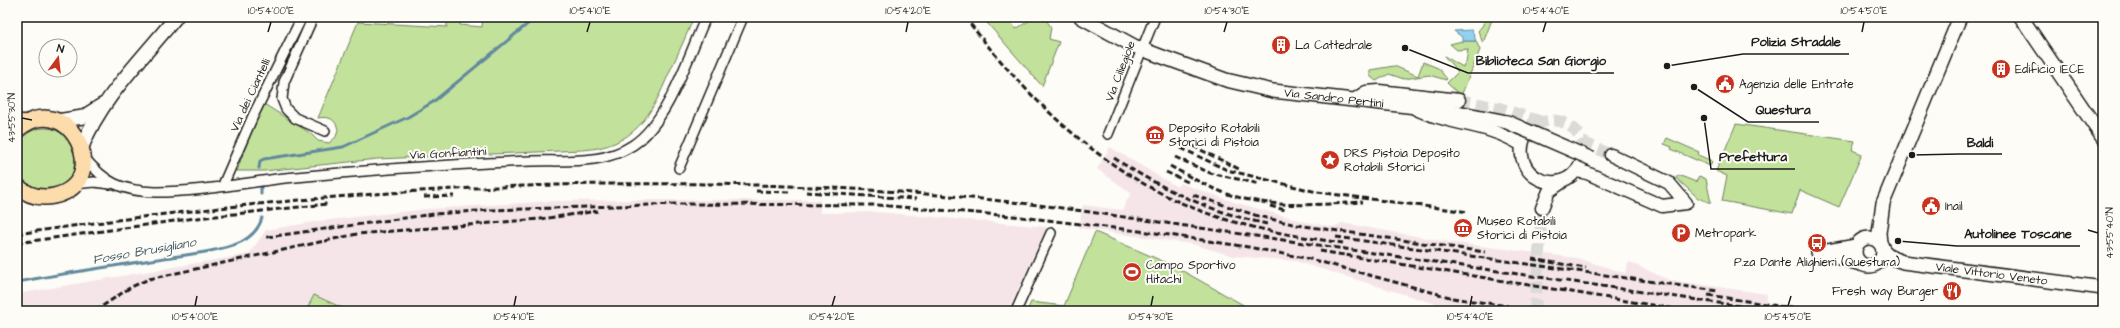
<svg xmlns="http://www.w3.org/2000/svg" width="2120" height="328" viewBox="0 0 2120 328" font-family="'Architects Daughter',sans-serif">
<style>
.built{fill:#f5e5e9}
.green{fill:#c2e29b;stroke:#6f7f5c}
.water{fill:#91d2f3;stroke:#62899d}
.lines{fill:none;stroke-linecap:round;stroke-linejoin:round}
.stream{stroke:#62899d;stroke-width:3}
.tertiary-tunnel{stroke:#dbdad6;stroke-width:12;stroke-dasharray:12 6;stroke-linecap:butt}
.minor-casing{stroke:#1c1c1c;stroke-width:12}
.tertiary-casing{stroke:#1c1c1c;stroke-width:15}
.secondary-casing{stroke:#1c1c1c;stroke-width:16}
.primary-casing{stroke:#1c1c1c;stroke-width:18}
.trunk-casing{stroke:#1c1c1c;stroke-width:18}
.minor{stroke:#fdfcf7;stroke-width:9}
.tertiary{stroke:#fdfcf7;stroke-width:12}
.secondary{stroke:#fdfcf7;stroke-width:13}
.primary{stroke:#fddcac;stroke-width:15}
.trunk{stroke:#fddcac;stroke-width:15}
.rail{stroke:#1c1c1c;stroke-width:3;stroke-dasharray:6 3;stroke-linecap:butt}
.secondary-bridge-casing{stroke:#1c1c1c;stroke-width:16;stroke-linecap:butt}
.secondary-bridge{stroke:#fdfcf7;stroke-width:13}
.ticks{fill:none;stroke:#1c1c1c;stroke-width:1.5}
.labels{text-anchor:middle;stroke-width:4;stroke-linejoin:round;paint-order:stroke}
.poi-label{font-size:12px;fill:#1c1c1c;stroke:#fdfcf7;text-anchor:start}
.street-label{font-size:12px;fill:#1c1c1c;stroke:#fdfcf7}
.water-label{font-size:13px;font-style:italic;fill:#455c67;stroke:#fdfcf7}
.leader{fill:none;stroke:#1c1c1c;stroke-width:1.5}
.callout-dot{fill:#1c1c1c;stroke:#fdfcf7;stroke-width:1.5}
.callout-label{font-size:13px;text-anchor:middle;font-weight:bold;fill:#1c1c1c;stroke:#fdfcf7;stroke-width:4;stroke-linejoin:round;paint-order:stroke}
.neatline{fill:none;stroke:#1c1c1c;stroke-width:1.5}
.ticks-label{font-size:10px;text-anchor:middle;fill:#1c1c1c}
</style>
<rect width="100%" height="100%" fill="#fdfcf7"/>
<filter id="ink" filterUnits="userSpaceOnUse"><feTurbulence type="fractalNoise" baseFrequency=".025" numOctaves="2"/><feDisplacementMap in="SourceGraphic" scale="8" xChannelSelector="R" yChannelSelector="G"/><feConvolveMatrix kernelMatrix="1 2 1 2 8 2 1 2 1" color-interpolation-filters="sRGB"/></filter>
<g filter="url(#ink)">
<!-- built -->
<path class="built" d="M1110,147l67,40 3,-4 54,19 72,20 27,5 9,-4 107,19 128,16 48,15 4,-11 40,18 98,14 -1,9 58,8h-365l-164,-50 -62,-5 -41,-12 -113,-16 4,-23 39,5 9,-17 -34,-24z
M634,200h186v13l57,-1 170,15 -39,84h-991v-17l232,-40 17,-24 54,-9 107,-12 127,-8z"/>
<!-- green -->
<path class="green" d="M447,17h13v8l22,2 1,-10h211c-8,19 -16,37 -25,56 -18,43 -35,74 -87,77l-205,9 -113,12h-27l14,-41 13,-26 46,29 8,8 11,2 7,-6 2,-7c-2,-11 -9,-14 -20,-12l40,-96 89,5z
M982,17h25l9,12 19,-12h9l7,10 -2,12 10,3 -17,44z
M1484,17h9l-10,26 -5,-12 5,-6z
M1462,41h14l4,9 -19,46 -14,-13 11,-11 -14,-16 19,11 1,-3 2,-1 2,-14 -11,1 -7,-6z
M1423,62l15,6 9,11 -1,1 -17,-5 -25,4 -15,-5 -13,7 -6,-5v-6l24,-4 24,10z
M1736,124l119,17 -3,9 10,4 -23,53 -39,-17 -8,24 -70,-13 5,-25 -11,-5z
M14 159a31 31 0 1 1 62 0a31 31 0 1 1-62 0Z
M1667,138l32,14 -1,3 14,6 -2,5 -39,-17 1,-2 -8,-3z
M1678,175l18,7 3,-6 7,3 5,24 -13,-5 -22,-20z
M1095,232l79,34 80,45h-227l4,-9 33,4z
M314,295l35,16h-43z"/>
<!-- water -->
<path class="water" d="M1472,30l4,11h-14v-4l-8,-6z"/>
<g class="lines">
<!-- stream -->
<path class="stream" d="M259,168l1,-7 4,-2 79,-12 65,-30 25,-15 103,-85
M261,188v6
M17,282c49,-9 98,-16 147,-24 21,-3 58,-7 77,-16 10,-5 18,-14 21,-24"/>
<!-- tertiary-tunnel -->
<path class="tertiary-tunnel" d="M1459,100l40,8 43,14
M1524,138c20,-35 71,-13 57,25
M1582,142l29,13
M1535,311l7,-103"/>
<defs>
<path id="minor" d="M313,17l-29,65 -2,17 4,10 9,9 30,13
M1108,134l47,-117
M83,156c22,27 38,35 73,36 43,0 87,-9 129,-14 82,-8 164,-14 247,-17 34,-1 71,4 101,-16 36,-24 55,-89 73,-128
M679,168l64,-151
M74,184l20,-2 16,2
M223,185l30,-69 49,-99
M1016,311l35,-78"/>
<path id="tertiary" d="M1354,100l12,-8 13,-1 80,9
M1416,109c36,17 69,13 106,36
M1524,138c-14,39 37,62 56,27
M1577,171l10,2 75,33 24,-3 -17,-20 -58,-28
M1542,208l7,-17 13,-9"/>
<g id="secondary">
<path id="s1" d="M1081,17l53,29 26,10 66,24 47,11 179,20 55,11"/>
<path d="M2021,17l82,121"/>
<path d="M57,121l26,-4 19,-12"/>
<path d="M82,147c18,-48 62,-90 94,-130"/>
<circle cx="1869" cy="252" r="14"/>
<path d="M1880,243l-1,-10 4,-30 77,-186"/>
<path id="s2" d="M1883,250l9,8 11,4 200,26"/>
<path d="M1818,252l43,12"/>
<path d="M1822,252l34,-6"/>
</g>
<path id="primary" d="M17,130c51,-45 99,52 37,66 -14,3 -27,-1 -37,-10"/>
<path id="trunk" d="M17,122l10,1"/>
</defs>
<!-- minor casing -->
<use href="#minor" class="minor-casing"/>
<!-- tertiary casing -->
<use href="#tertiary" class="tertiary-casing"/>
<!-- secondary casing -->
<use href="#secondary" class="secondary-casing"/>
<!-- primary casing -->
<use href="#primary" class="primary-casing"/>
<!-- trunk casing -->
<use href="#trunk" class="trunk-casing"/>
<!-- minor -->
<use href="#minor" class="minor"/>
<!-- tertiary -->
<use href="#tertiary" class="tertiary"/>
<!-- secondary -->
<use href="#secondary" class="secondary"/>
<!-- primary -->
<use href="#primary" class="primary"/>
<!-- trunk -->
<use href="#trunk" class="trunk"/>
<!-- rail -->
<path class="rail" d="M965,17c67,88 149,167 256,201 40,13 81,19 122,25
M1185,142l54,27
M1181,148l46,22 90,22 152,20
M1175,157l35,16 50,11
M1114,158c47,31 97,54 153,66
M1170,166c17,9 34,19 52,26 44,17 95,13 140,10
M1166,172l24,11
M756,191l36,1
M806,192l110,7
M1193,195l65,21 39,9 188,27
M424,197l30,-1
M1270,206l15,4
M17,234c342,-51 694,-69 1038,-27l719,104
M267,237l167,-23 58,-4 187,-6 197,1 137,11 143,17 92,14 62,12 147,40
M1336,237l382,54
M17,243l171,-24 139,-15
M1320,251l368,60
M1532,259l54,9
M1708,295l102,16
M1452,298l56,8
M95,311l36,-24 18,-8 208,-45 184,-15 57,-8"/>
<defs>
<path id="secondary-bridge" d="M1507,122l85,37"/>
</defs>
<!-- secondary-bridge casing -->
<use href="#secondary-bridge" class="secondary-bridge-casing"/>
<!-- secondary-bridge -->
<use href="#secondary-bridge" class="secondary-bridge"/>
</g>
</g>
<!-- ticks -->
<path class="ticks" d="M268,32l3,-10M587,32l3,-10M906,32l2,-10M1224,32l3,-10M1543,32l3,-10M1862,32l2,-10M22,118l10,2M2088,230l10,3M195,306l2,-10M514,306l2,-10M832,306l3,-10M1151,306l2,-10M1470,306l2,-10M1788,306l3,-10"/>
<!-- icons -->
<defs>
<symbol id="building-disc" viewBox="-11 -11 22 22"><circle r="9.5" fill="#c8321e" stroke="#fdfcf7"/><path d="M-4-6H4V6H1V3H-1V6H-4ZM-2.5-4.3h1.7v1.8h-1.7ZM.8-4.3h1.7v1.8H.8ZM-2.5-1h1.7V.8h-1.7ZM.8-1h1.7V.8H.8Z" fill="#fff"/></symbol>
<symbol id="civic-disc" viewBox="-11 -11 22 22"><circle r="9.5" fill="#c8321e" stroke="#fdfcf7"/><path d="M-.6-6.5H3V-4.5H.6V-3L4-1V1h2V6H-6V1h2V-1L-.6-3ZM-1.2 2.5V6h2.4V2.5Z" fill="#fff"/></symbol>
<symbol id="museum-disc" viewBox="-11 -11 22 22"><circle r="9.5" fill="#c8321e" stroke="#fdfcf7"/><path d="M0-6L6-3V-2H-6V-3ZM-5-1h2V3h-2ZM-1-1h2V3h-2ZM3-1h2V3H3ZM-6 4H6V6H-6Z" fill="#fff"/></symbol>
<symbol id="sight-disc" viewBox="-11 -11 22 22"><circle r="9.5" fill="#c8321e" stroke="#fdfcf7"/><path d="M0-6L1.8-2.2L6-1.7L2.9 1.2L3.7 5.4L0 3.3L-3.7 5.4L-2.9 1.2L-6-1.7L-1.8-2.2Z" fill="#fff"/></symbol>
<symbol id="parking-disc" viewBox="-11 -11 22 22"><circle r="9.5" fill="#c8321e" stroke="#fdfcf7"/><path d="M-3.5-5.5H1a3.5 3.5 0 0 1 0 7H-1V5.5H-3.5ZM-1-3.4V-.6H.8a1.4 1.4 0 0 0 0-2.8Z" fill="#fff"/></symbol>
<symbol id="bus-disc" viewBox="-11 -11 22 22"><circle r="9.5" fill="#c8321e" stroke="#fdfcf7"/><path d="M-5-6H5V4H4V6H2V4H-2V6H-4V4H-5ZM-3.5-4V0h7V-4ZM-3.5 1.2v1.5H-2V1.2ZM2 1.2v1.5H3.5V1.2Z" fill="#fff"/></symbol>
<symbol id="stadium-disc" viewBox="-11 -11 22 22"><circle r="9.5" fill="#c8321e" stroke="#fdfcf7"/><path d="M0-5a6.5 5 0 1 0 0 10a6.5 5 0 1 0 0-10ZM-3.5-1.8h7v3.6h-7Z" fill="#fff"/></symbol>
<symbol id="restaurant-disc" viewBox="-11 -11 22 22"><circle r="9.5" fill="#c8321e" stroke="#fdfcf7"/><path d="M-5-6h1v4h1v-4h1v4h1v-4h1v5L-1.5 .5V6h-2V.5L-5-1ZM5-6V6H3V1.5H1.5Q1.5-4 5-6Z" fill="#fff"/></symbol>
</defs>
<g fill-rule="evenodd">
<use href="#building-disc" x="1270" y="34" width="22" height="22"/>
<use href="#building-disc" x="1990" y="58" width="22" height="22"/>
<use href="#civic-disc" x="1714" y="73" width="22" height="22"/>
<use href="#museum-disc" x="1144" y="124" width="22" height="22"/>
<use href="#sight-disc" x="1319" y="149" width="22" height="22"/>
<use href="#civic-disc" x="1920" y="195" width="22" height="22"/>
<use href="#museum-disc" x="1452" y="217" width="22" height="22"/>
<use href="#parking-disc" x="1670" y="222" width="22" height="22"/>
<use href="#bus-disc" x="1806" y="232" width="22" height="22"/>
<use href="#stadium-disc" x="1121" y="261" width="22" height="22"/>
<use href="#restaurant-disc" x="1941" y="280" width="22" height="22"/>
</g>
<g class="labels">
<!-- poi labels -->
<g class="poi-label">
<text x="1295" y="49">La Cattedrale</text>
<text x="2015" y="73">Edificio IECE</text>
<text x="1739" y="88">Agenzia delle Entrate</text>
<text x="1169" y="132">Deposito Rotabili<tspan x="1169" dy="14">Storici di Pistoia</tspan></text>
<text x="1344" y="157">DRS Pistoia Deposito<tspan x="1344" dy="14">Rotabili Storici</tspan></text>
<text x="1945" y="210">Inail</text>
<text x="1477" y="225">Museo Rotabili<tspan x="1477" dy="14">Storici di Pistoia</tspan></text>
<text x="1695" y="237">Metropark</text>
<text x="1817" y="266" text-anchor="middle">P.za Dante Alighieri (Questura)</text>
<text x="1146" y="269">Campo Sportivo<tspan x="1146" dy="14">Hitachi</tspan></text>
<text x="1938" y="295" text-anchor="end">Fresh way Burger</text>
</g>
<!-- street labels -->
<g class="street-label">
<text transform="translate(1120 71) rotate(-69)" y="4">Via Ciliegiole</text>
<text transform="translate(250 95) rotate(-65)" y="4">Via dei Ciantelli</text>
<text dy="4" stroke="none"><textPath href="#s1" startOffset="268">Via Sandro Pertini</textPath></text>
<text transform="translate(448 153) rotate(-3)" y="4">Via Gonfiantini</text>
<text dy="4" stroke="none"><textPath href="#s2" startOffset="113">Viale Vittorio Veneto</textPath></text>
</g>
<!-- water labels -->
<g class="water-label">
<text transform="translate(144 250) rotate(-10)" y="5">Fosso Brusigliano</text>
</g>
</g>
<!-- callouts -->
<path class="leader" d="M1667 66L1743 54H1849M1405 48L1468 73H1614M1694 87L1748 122H1819M1912 155L1959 154H2002M1704 118L1711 169H1795M1898 241L1957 246H2080"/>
<g class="callout-dot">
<circle cx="1667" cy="66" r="4"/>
<circle cx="1405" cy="48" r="4"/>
<circle cx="1694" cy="87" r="4"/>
<circle cx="1912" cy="155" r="4"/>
<circle cx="1704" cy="118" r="4"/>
<circle cx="1898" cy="241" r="4"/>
</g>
<g class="callout-label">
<text x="1796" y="46">Polizia Stradale</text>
<text x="1541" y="65">Biblioteca San Giorgio</text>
<text x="1783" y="114">Questura</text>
<text x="1980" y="147">Baldi</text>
<text x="1753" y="161">Prefettura</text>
<text x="2018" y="238">Autolinee Toscane</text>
</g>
<!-- margin -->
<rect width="2120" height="328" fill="none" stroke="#fdfcf7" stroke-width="44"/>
<!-- north arrow -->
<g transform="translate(58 58) rotate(15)"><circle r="19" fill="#fdfcf7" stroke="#a3a29f"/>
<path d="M0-3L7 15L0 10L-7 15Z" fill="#c8321e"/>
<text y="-6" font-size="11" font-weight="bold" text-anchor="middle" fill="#1c1c1c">N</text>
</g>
<rect x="22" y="22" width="2076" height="284" class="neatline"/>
<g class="ticks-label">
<text x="271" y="14">10°54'00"E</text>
<text x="590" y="14">10°54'10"E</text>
<text x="908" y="14">10°54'20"E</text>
<text x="1227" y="14">10°54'30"E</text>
<text x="1546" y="14">10°54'40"E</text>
<text x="1864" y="14">10°54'50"E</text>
<text transform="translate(11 118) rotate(-90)" y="4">43°55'30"N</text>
<text transform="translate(2109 233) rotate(-90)" y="4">43°55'40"N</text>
<text x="195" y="320">10°54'00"E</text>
<text x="514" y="320">10°54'10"E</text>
<text x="832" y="320">10°54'20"E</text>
<text x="1151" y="320">10°54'30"E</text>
<text x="1470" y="320">10°54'40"E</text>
<text x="1788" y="320">10°54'50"E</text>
</g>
</svg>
